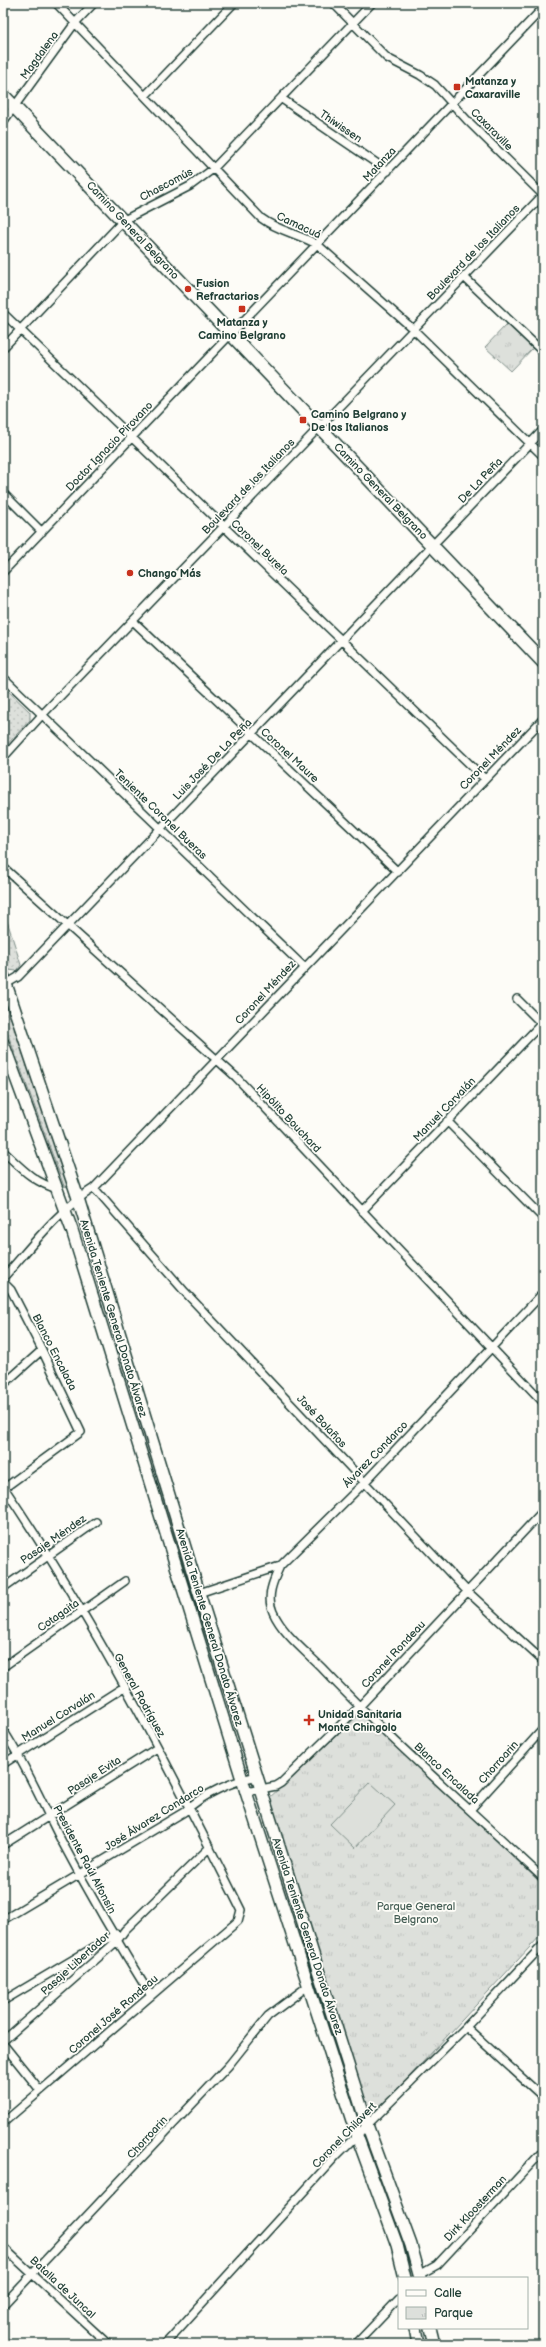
<svg xmlns="http://www.w3.org/2000/svg" width="546" height="2347" viewBox="0 0 546 2347" font-family="'Balsamiq Sans',sans-serif">
<style>
.grass{fill:url(#grass-dots);stroke:#7e8e88}
.park{fill:url(#park-tufts);stroke:#7e8e88}
.pitch{fill:#dde0db;stroke:#7e8e88}
.lines{fill:none;stroke-linecap:round;stroke-linejoin:round}
.minor-casing{stroke:#1f3d34;stroke-width:10}
.secondary-casing{stroke:#1f3d34;stroke-width:14}
.primary-casing{stroke:#1f3d34;stroke-width:15}
.minor{stroke:#fdfcf7;stroke-width:7}
.secondary{stroke:#fdfcf7;stroke-width:11}
.primary{stroke:#fdfcf7;stroke-width:12}
.poi-dot{fill:#c8321e;stroke:#fdfcf7;stroke-width:1.5}
.labels{text-anchor:middle;stroke-width:3.5;stroke-linejoin:round;paint-order:stroke}
.street-label{font-size:11px;fill:#1f3d34;stroke:#fdfcf7}
.poi-label{font-size:11px;font-weight:bold;fill:#1f3d34;stroke:#fdfcf7;text-anchor:start}
.park-label{font-size:11px;fill:#455e55;stroke:#fdfcf7}
</style>
<defs>
<pattern id="grass-dots" width="8" height="8" patternUnits="userSpaceOnUse"><rect width="8" height="8" fill="#dde0db"/><path d="M2 2h.1M6 6h.1" fill="none" stroke="#bdc1bd" stroke-width="1.8" stroke-linecap="round"/></pattern>
<pattern id="park-tufts" width="24" height="20" patternUnits="userSpaceOnUse"><rect width="24" height="20" fill="#dde0db"/><path d="M3 7l-1-3M5 7V3M7 7l1-3M15 17l-1-3M17 17v-4M19 17l1-3" fill="none" stroke="#bdc1bd"/></pattern>
</defs>
<rect width="100%" height="100%" fill="#fdfcf7"/>
<filter id="ink" filterUnits="userSpaceOnUse"><feTurbulence type="fractalNoise" baseFrequency=".025" numOctaves="2"/><feDisplacementMap in="SourceGraphic" scale="8" xChannelSelector="R" yChannelSelector="G"/><feConvolveMatrix kernelMatrix="1 2 1 2 8 2 1 2 1" color-interpolation-filters="sRGB"/></filter>
<g filter="url(#ink)">
<!-- grass -->
<path class="grass" d="M3,686l27,26v8l-27,29z
M3,908l18,57 -4,6 -9,-1 -5,-16z
M3,994l65,193 -4,-1 -61,-165z"/>
<!-- park -->
<path class="park" d="M507,324l26,24 -22,23 -26,-24z
M361,1713l182,172v48l-174,187 -101,-321z"/>
<!-- pitch -->
<path class="pitch" d="M370,1782l25,23 -40,43 -25,-24z"/>
<g class="lines">
<defs>
<path id="minor" d="M56,3l205,215c17,13 38,16 57,27l95,84 130,127
M333,3l54,55 33,17 15,10 32,35 76,75
M145,96l89,-93
M282,99l106,72
M3,122l72,-99 19,-20
M464,277l79,75
M3,313l482,466
M3,348l121,-128 66,-34 23,-17 159,-166
M3,493l39,39
M3,572l540,-564
M133,621l265,251
M3,677l301,290
M3,758l38,-42 502,-521
M3,867l233,210 307,325
M6,984l12,-7 525,-547
M517,999l26,26
M447,1121l96,97
M3,1151c17,16 31,32 55,38
M94,1188l91,104 282,299 76,70
M362,1211l181,-189
M3,1278c28,-31 55,-68 91,-90l449,-469
M3,1282l8,8 31,60 39,82 -78,57
M3,1385l39,-35
M3,1486c91,134 166,280 238,424l-3,11 -235,202
M280,1566c-7,15 -14,31 -7,46 9,21 32,39 48,55 70,74 148,141 222,211
M3,1588l93,-66
M199,1593l81,-27 85,-84 178,-189
M3,1667l122,-86
M3,1730c23,35 39,73 58,110 28,53 58,105 90,156
M3,1764l121,-77
M246,1792l30,-6 5,-3 79,-77 183,-195
M470,1810l73,-81
M3,1845l154,-97
M3,1920l181,-108c19,-18 48,-31 74,-36
M3,2001l113,-67
M466,2027l77,70
M3,2041l114,-100 8,-11 85,-83
M3,2044l37,46
M3,2247l105,97
M419,2275l18,-10 106,-114
M3,2305l226,-240 39,-49 40,-30
M165,2344l172,-189 129,-128 77,-82
M356,2344l43,-45"/>
<path id="secondary" d="M3,975l75,223 121,395 168,532 44,120 9,33
M3,1043l69,187 174,562 111,344 40,109 8,33
M415,2328l3,16
M430,2328l4,16"/>
<path id="primary" d="M3,95l540,567"/>
</defs>
<!-- minor casing -->
<use href="#minor" class="minor-casing"/>
<!-- secondary casing -->
<use href="#secondary" class="secondary-casing"/>
<!-- primary casing -->
<use href="#primary" class="primary-casing"/>
<!-- minor -->
<use href="#minor" class="minor"/>
<!-- secondary -->
<use href="#secondary" class="secondary"/>
<!-- primary -->
<use href="#primary" class="primary"/>
</g>
</g>
<!-- markers -->
<g class="poi-dot">
<rect x="453" y="83" width="8" height="8" rx="2"/>
<circle cx="188" cy="289" r="4"/>
<rect x="238" y="305" width="8" height="8" rx="2"/>
<rect x="299" y="416" width="8" height="8" rx="2"/>
<circle cx="130" cy="573" r="4"/>
<path d="M307 1714h4v4h4v4h-4v4h-4v-4h-4v-4h4z"/>
</g>
<g class="labels">
<!-- street labels -->
<g class="street-label">
<text transform="translate(39 55) rotate(-54)" y="4">Magdalena</text>
<text transform="translate(341 126) rotate(34)" y="4">Thiwissen</text>
<text transform="translate(492 129) rotate(45)" y="4">Caxaraville</text>
<text transform="translate(379 164) rotate(-47)" y="4">Matanza</text>
<text transform="translate(166 184) rotate(-28)" y="4">Chascomús</text>
<text transform="translate(299 225) rotate(25)" y="4">Camacuá</text>
<text transform="translate(133 230) rotate(47)" y="4">Camino General Belgrano</text>
<text transform="translate(473 252) rotate(-46)" y="4">Boulevard de los Italianos</text>
<text transform="translate(109 446) rotate(-46)" y="4">Doctor Ignacio Pirovano</text>
<text transform="translate(480 480) rotate(-46)" y="4">De La Peña</text>
<text transform="translate(248 486) rotate(-46)" y="4">Boulevard de los Italianos</text>
<text transform="translate(381 491) rotate(46)" y="4">Camino General Belgrano</text>
<text transform="translate(260 547) rotate(44)" y="4">Coronel Burela</text>
<text transform="translate(290 755) rotate(43)" y="4">Coronel Maure</text>
<text transform="translate(490 758) rotate(-46)" y="4">Coronel Méndez</text>
<text transform="translate(212 759) rotate(-46)" y="4">Luis José De La Peña</text>
<text transform="translate(161 814) rotate(44)" y="4">Teniente Coronel Bueras</text>
<text transform="translate(265 992) rotate(-47)" y="4">Coronel Méndez</text>
<text transform="translate(444 1109) rotate(-46)" y="4">Manuel Corvalán</text>
<text transform="translate(289 1118) rotate(47)" y="4">Hipólito Bouchard</text>
<text transform="translate(114 1318) rotate(73)" y="4">Avenida Teniente General Donato Álvarez</text>
<text transform="translate(55 1352) rotate(63)" y="4">Blanco Encalada</text>
<text transform="translate(322 1421) rotate(47)" y="4">José Bolaños</text>
<text transform="translate(375 1454) rotate(-46)" y="4">Álvarez Condarco</text>
<text transform="translate(53 1539) rotate(-35)" y="4">Pasaje Méndez</text>
<text transform="translate(58 1615) rotate(-35)" y="4">Cotagaita</text>
<text transform="translate(210 1627) rotate(73)" y="4">Avenida Teniente General Donato Álvarez</text>
<text transform="translate(393 1654) rotate(-47)" y="4">Coronel Rondeau</text>
<text transform="translate(140 1695) rotate(61)" y="4">General Rodríguez</text>
<text transform="translate(58 1716) rotate(-32)" y="4">Manuel Corvalán</text>
<text transform="translate(498 1762) rotate(-48)" y="4">Chorroarin</text>
<text transform="translate(447 1773) rotate(43)" y="4">Blanco Encalada</text>
<text transform="translate(94 1775) rotate(-33)" y="4">Pasaje Evita</text>
<text transform="translate(154 1817) rotate(-32)" y="4">José Álvarez Condarco</text>
<text transform="translate(85 1859) rotate(62)" y="4">Presidente Raúl Alfonsín</text>
<text transform="translate(308 1936) rotate(72)" y="4">Avenida Teniente General Donato Álvarez</text>
<text transform="translate(75 1963) rotate(-42)" y="4">Pasaje Libertador</text>
<text transform="translate(113 2014) rotate(-41)" y="4">Coronel José Rondeau</text>
<text transform="translate(344 2135) rotate(-46)" y="4">Coronel Chilavert</text>
<text transform="translate(147 2137) rotate(-47)" y="4">Chorroarin</text>
<text transform="translate(475 2208) rotate(-47)" y="4">Dirk Kloosterman</text>
<text transform="translate(63 2287) rotate(43)" y="4">Batalla de Juncal</text>
</g>
<!-- poi labels -->
<g class="poi-label">
<text x="465" y="85">Matanza y<tspan x="465" dy="13">Caxaraville</tspan></text>
<text x="196" y="287">Fusion<tspan x="196" dy="13">Refractarios</tspan></text>
<text x="242" y="326" text-anchor="middle">Matanza y<tspan x="242" dy="13">Camino Belgrano</tspan></text>
<text x="311" y="418">Camino Belgrano y<tspan x="311" dy="13">De los Italianos</tspan></text>
<text x="138" y="577">Chango Más</text>
<text x="318" y="1718">Unidad Sanitaria<tspan x="318" dy="13">Monte Chingolo</tspan></text>
</g>
<!-- park labels -->
<g class="park-label">
<text x="416" y="1910">Parque General<tspan x="416" dy="13">Belgrano</tspan></text>
</g>
</g>
<!-- margin -->
<rect width="546" height="2347" fill="none" stroke="#fdfcf7" stroke-width="16"/>
<rect x="8" y="8" width="530" height="2331" fill="none" stroke="#1f3d34" stroke-width="1.5" filter="url(#ink)"/>
<!-- legend -->
<rect x="398" y="2277" width="130" height="52" fill="#fdfcf7" stroke="#a4b0a9"/>
<rect x="406" y="2290" width="20" height="6" fill="#fdfcf7" stroke="#a4b0a9"/>
<text x="434" y="2297" font-size="12" fill="#1f3d34">Calle</text>
<rect x="406" y="2307" width="20" height="12" fill="url(#park-tufts)" stroke="#a4b0a9"/>
<text x="434" y="2317" font-size="12" fill="#1f3d34">Parque</text>
</svg>
